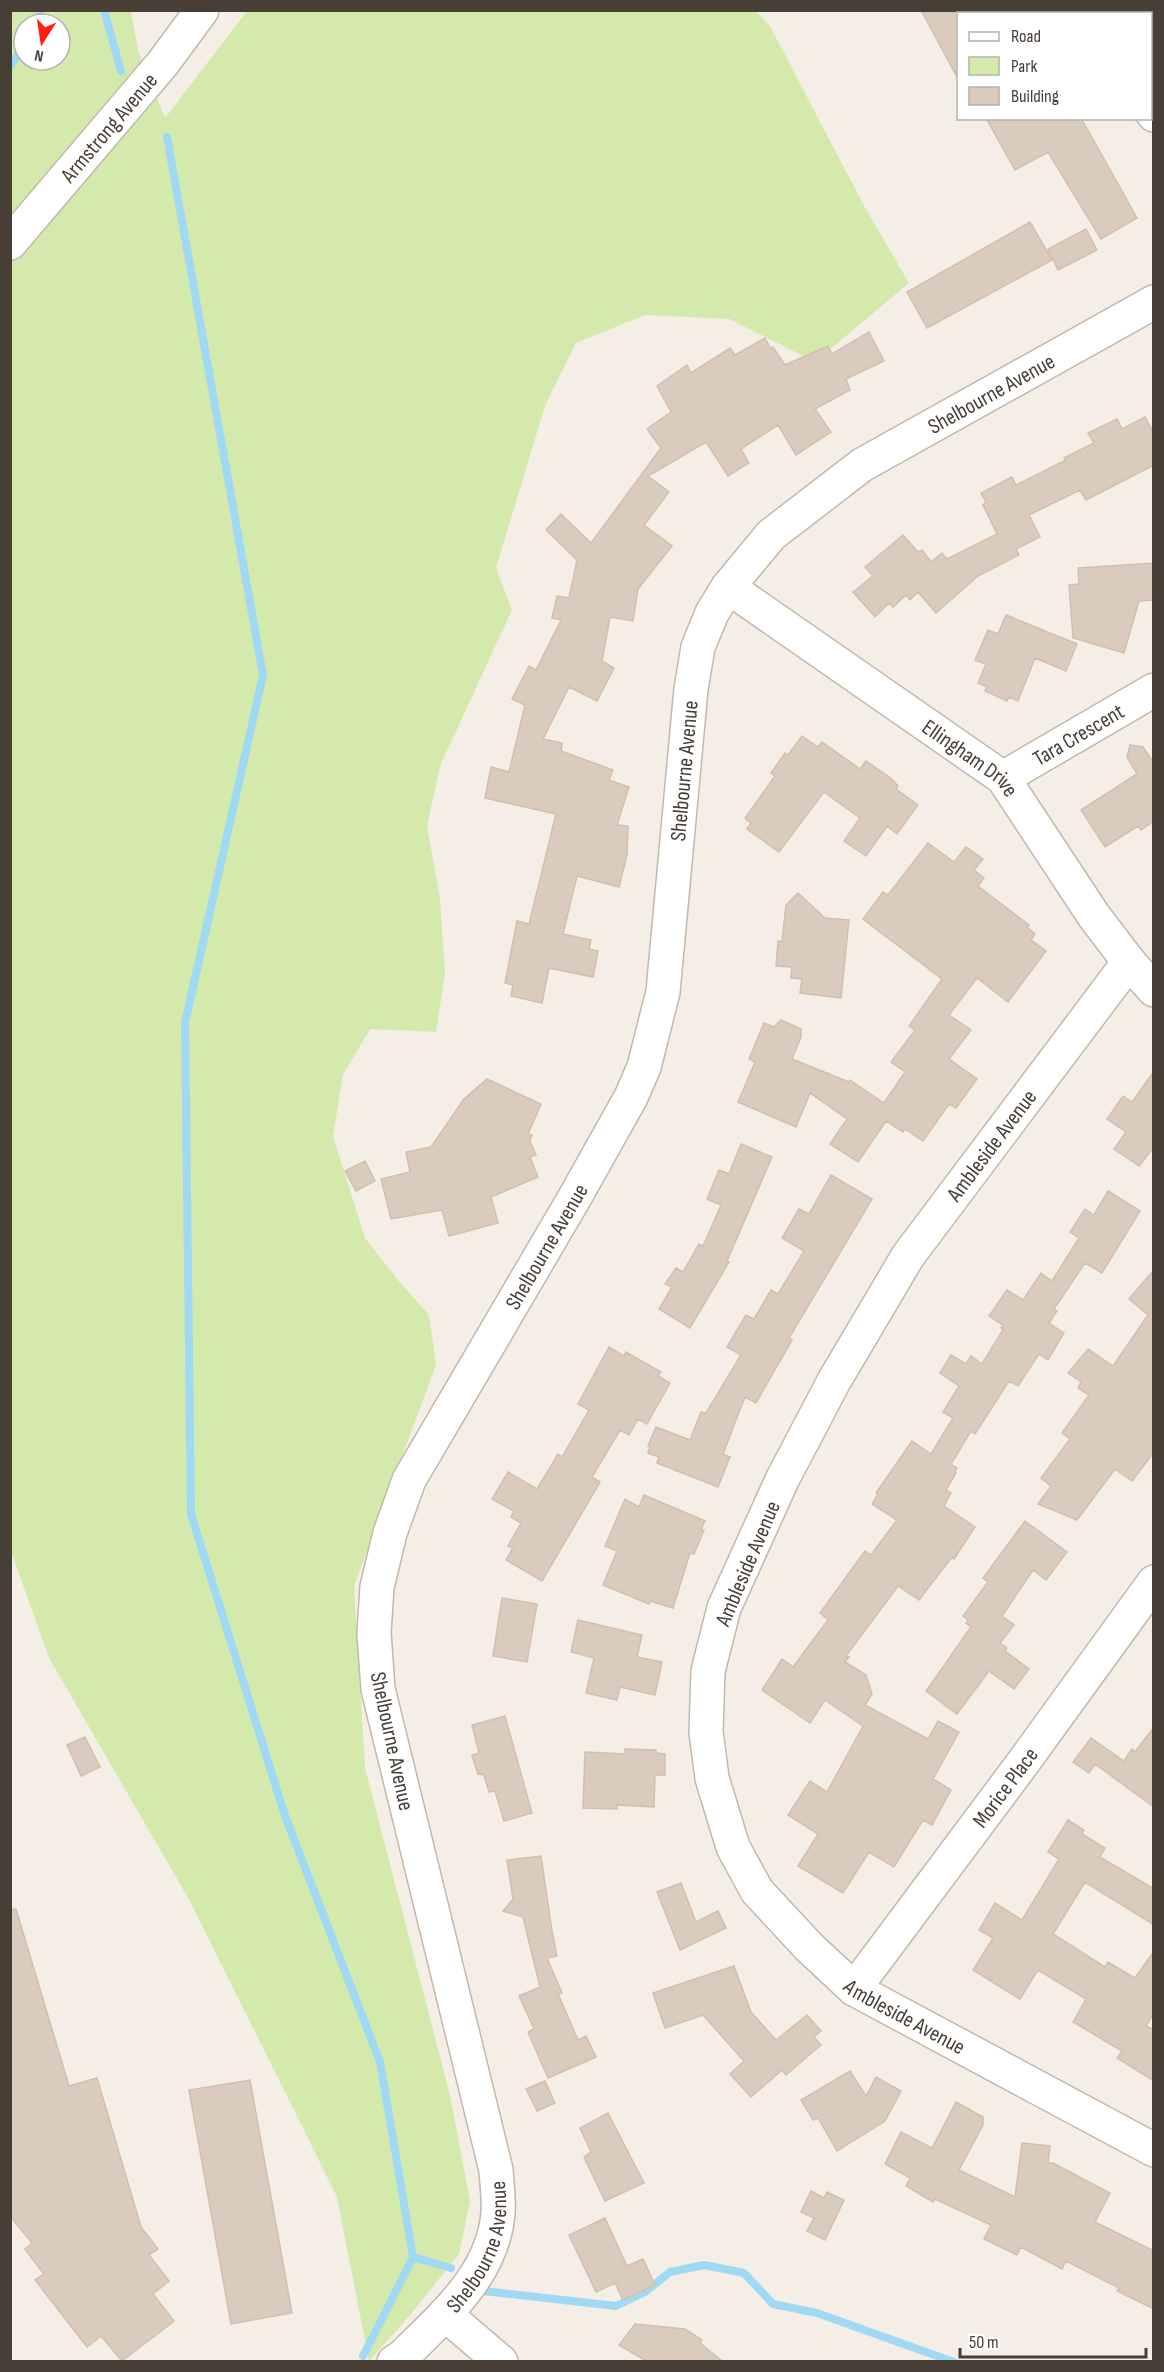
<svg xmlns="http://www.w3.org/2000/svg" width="1164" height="2372" viewBox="0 0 1164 2372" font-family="'Sofia Sans Condensed',sans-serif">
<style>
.green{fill:#d4eaad;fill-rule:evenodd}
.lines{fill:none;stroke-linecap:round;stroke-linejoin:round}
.stream{stroke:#a0d9f3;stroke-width:8}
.building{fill:#d9ccbe;stroke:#d1c0ae;stroke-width:1.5}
.minor-casing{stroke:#c3b8ab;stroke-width:36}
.minor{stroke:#fff;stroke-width:33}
.labels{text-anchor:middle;stroke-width:4.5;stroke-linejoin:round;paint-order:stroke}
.street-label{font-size:22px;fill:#473e35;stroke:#fff}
</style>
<rect width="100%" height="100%" fill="#f4eee6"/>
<!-- green -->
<path class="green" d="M11,11h120l7,39 27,68 82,-107h509l14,15 93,178 46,79 -94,79 -86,-43 -84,-4 -69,28 -31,63 -49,162 16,42 -72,156 -13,60 13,73 5,75 -9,58 -66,-3 -27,46 -10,61 32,102 33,42 31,35 7,50 -82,221 11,182 85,327 20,106 -11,53 -53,66 -37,41 -32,-164 -146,-294 -142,-245 -38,-107zM24,24h36v36h-36z"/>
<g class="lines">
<!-- stream -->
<path class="stream" d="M104,10l17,61
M37,24l4,-14
M10,66l14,-20
M167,137l96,538 -78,348 6,491 94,302 95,246 33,195 -50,99
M413,2257l38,11
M483,2291l133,15 29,-14 25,-20 34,-7 40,8 29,31 44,9 137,49"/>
</g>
<!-- building -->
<path class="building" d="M921,10h37v69z
M986,118h95l56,100 -36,21 -53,-87 -33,18z
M1030,222l22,38 -125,68 -20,-36z
M1086,229l11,21 -39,20 -10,-21z
M869,332l15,29 -38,18 4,11 -35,19 16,23 -35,23 -18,-30 -37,24 8,14 -21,13 -22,-34 -58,34 21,16 -25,33 28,21 -34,43 -5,32 -23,-4 -8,44 12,7 -17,33 -28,-14 -26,52 19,4 -1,8 52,19 -4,10 20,7 -12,38 11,1 -1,29 -8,32 -42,-11 -14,58 28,6 -2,9 9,2 -5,26 -44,-9 -7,35 -31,-7 2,-11 -8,-2 12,-62 12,3 27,-110 -71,-16 6,-31 18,5 16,-67 -13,-6 17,-33 7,4 25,-50 -9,-2 5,-22 12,2 8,-38 -31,-30 15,-16 30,29 70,-95 -14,-19 24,-17 -14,-26 30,-21 4,8 39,-25 5,7 30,-17 6,11 2,-2 12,18 43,-19 4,8z
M1145,417l9,16v32l-68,35 -6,-10 -51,25 11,22 -24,12 3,6 -41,21 -42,37 -18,-21 -8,8 -4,-5 -13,12 -4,-4 -14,14 -22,-25 20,-16 -8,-9 38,-32 15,17 4,-2 9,12 11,-9 5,6 50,-25 -14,-29 3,-3 -5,-9 31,-16 4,8 50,-25 -2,-2 30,-15 -6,-10 29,-14 5,10z
M1154,563v37l-15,1 -15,52 -51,-15 -4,-53 10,-1 -1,-16z
M1006,615l71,29 -11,27 -31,-13 -17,43 -9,-4 -2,4 -22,-10 2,-4 -9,-4 8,-19 -11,-4 13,-30 10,4z
M802,736l16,11 4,-5 38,27 6,-8 26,18 6,7 -2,3 22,16 -21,29 -10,-8 -21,30 -22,-15 16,-23 -36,-26 -45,60 -32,-23 4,-6 -6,-5 30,-42 -4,-3 14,-20 3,2z
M1130,745l13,2 11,16v58l-13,9 -3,-4 -33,21 -24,-37 56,-36 -10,-17z
M928,843l26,19 12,-15 17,12 -9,11 10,8 -6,8 51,39 -2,2 8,7 -4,6 15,11 -38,51 -31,-24 -28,37 22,15 -22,29 28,20 -21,29 -7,-4 -26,37 -18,-12 -2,3 -17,-11 -28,41 -28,-18 17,-25 -37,-26 -14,34 -58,-25 17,-40 -6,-3 15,-36 10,4 7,-7 20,9v8l-9,22 57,23 1,-2 34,23 21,-31 -14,-10 24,-32 -6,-4 33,-47 -79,-60 20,-27 5,3z
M798,893l27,25 24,2 -8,78 -41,-5 2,-14 -11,-1 1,-11 -16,-1 2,-25 4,1 4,-37z
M1154,1071v76l-15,19 -25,-17 12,-17 -19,-13 16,-23 9,6z
M487,1079l54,25 -13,30 4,1 -2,6 6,14 -6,2 8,20 -47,20 7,26 -49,13 -7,-26 -51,9 -10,-40 29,-7 -4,-20 25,-5 33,-48z
M741,1144l31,13 -45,104 2,1 -39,66 -31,-19 13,-22 -7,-3 11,-16 7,4 16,-28 4,2 18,-41 -14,-6 12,-29 10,4z
M365,1161l10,20 -19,10 -11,-20z
M831,1175l41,24 -83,139 3,2 -36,63 -11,-6 -22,57 7,3 -12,30 -61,-24 2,-6 -11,-4 2,-6 -2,-1 8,-19 34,13 11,-28 5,1 35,-58 -14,-8 19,-32 8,4 17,-29 7,4 26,-43 -22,-13 17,-29 10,5z
M1108,1191l32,20 -38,62 -17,-10 -31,46 3,2 -8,12 15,10 -16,27 -9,-6 -21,32 -9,-5 -34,53 -4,-3 -20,33 6,4 -2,3 1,2 -10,17 5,3 -7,13 31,21 -21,32 -2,-2 -33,43 -21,-14 -52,70 3,1 -4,5 21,13 6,19 -7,11 63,34 10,-18 21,11 -26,47 18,11 -19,35 -9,-5 -29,47 -25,-15 -26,41 -45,-27 20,-32 -30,-19 22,-34 17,11 36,-66 -38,-26 -15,23 -48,-33 20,-31 11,8 35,-47 -8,-7 45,-62 6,4 26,-35 -25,-16 6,-10 -2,-1 36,-52 19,13 22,-36 -10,-6 16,-26 -19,-13 11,-18 15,9 5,-8 11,8 21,-34 -2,-2 2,-3 -14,-9 18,-26 16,10 18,-27 11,8 27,-43 -9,-6 15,-23 9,6z
M1154,1270v182l-22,29 -17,-12 -38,51 -39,-16 13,-18 -10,-8 29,-39 -8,-6 27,-38 -11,-7 3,-6 -13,-9 20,-24 25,17 35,-51 -19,-16z
M609,1347l15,9 2,-4 35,20 -3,4 12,7 -23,41 -9,-5 -9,16 -9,-5 -28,47 8,5 -1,2 -57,97 -36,-21 7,-12 -5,-2 13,-23 -10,-6 3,-6 -22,-12 16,-27 29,17 21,-35 4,3 27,-47 -11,-6z
M644,1495l61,26 -4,8 3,1 -10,24 -4,-1 -17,55 -23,-7 -1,3 -46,-19 14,-34 -12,-5 20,-47 14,8z
M1025,1521l42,31 -21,28 -13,-10 -31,46 12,9 -14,18 7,5 -2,3 24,18 -15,20 -25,-18 -32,43 -31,-23 45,-64 -5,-4 2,-3 -5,-4 25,-34 -5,-4z
M502,1598l35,6 -10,58 -34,-6z
M578,1620l64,15 -5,22 25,5 -7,33 -35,-8 -3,13 -31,-7 8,-35 -23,-6z
M505,1716l27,97 -28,8 -9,-30 -6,1 -5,-17 -6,-1 -6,-19 7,-2 -7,-28z
M1154,1727v80l-59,-43 -6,9 -16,-11 18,-24 33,23 8,-12 3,3z
M85,1737l15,30 -19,9 -14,-31z
M625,1749l31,1v3l9,1v21h-10l-1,32 -37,-2v4l-34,-1 2,-56 40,2z
M1068,1820l16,10 -2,4 23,14 -5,9 54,32v36l-69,-43 -32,52 52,33 3,-5 27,16 19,-27v62l-8,13 8,4v51l-37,-23 5,-7 -49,-29 13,-23 -48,-29 -18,29 -47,-29 20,-32 -14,-8 16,-27 27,17 37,-61 -11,-7z
M541,1856l11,75 5,25 -10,2 15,35 -4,1 20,46 8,-4 10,21 -48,21 -20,-46 6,-3 -15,-33 21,-9 -17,-70 -20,-6 10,-12 -6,-39z
M681,1883l15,39 22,-11 8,17 -46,22 -23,-58z
M16,1909l53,177 28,-8 44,149 17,22 -9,6 20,26 -16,13 21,27 -52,40 -21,-25 -14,11 -52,-67 9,-6 -19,-25 7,-6 -22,-27v-306z
M734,1966l17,46 25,28 31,-25 14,16 -7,6 7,8 -35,30 -4,-5 -31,27 -21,-23 14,-13 -41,-46 -38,13 -12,-35z
M850,2071l16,25 10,-19 25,14 -16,30 -48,30 -19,-33 -5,2 -12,-20z
M250,2080l42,233 -61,11 -42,-234z
M545,2081l10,22 -18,8 -11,-22z
M956,2102l27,15v8l-24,45 56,27 7,-54 28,3 -2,17h5l57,30 -15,29 59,29v58l-37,-18 2,-3 -53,-27 -4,8 -41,-22 -4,8 -33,-16 7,-14 -56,-26 -2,3 -27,-16 4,-8 -25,-14 16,-32 31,16z
M608,2113l36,70 -39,18 -21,-44 7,-5 -11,-24z
M811,2191l13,7 3,-6 17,8 -19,40 -18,-9 7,-13 -13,-6z
M605,2218l22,48 16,-7 12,26 -32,15 -8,-17 -19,9 -27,-57z
M635,2324l50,5 17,11 -2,3 22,18h-76l-27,-16z"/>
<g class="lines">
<defs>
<g id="minor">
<path d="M1096,10l2,4"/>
<path d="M1150,110l4,5"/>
<path id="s1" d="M10,243l153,-180 39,-53"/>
<path id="s2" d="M728,587l275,191 91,138 35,46 25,28"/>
<path id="s3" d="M1003,778l151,-88"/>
<path id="s4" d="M1129,962l-221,294 -74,125 -52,99 -58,128 -16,63 -2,61 6,46 21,69 24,44 52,56 45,42 300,161"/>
<path id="s5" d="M854,1989l171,-229 129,-178"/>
<path d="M445,2314l56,48"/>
<path id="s6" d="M394,2362l8,-5c41,-41 91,-82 96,-144 1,-14 -1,-29 -2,-43l-118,-481 -4,-56 3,-46 13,-54 19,-53 166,-283 56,-100 13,-30 19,-75 28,-303 7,-42 14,-34 16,-26 43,-52 91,-70 292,-163"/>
</g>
</defs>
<!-- minor casing -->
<use href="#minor" class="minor-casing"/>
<!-- minor -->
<use href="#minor" class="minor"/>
</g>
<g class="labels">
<!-- street labels -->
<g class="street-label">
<text dy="8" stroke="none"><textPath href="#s1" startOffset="152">Armstrong Avenue</textPath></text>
<text dy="8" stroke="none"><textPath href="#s6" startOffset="2236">Shelbourne Avenue</textPath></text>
<text dy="8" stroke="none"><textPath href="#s3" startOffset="87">Tara Crescent</textPath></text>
<text dy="8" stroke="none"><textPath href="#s2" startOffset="297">Ellingham Drive</textPath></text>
<text dy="8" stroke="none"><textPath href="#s6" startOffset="1714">Shelbourne Avenue</textPath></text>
<text transform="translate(991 1145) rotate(-53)" y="8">Ambleside Avenue</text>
<text dy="8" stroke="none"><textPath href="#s6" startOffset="1210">Shelbourne Avenue</textPath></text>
<text transform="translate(747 1563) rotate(-67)" y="8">Ambleside Avenue</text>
<text transform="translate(393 1741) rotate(78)" y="8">Shelbourne Avenue</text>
<text dy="8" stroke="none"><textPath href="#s5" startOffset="252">Morice Place</textPath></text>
<text dy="8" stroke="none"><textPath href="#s4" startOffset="1256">Ambleside Avenue</textPath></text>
<text dy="8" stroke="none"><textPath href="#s6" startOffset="148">Shelbourne Avenue</textPath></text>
</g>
</g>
<!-- border -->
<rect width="1164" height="2372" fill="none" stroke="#473e35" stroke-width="24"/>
<!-- legend -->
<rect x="957" y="12" width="195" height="108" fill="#ffffff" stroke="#b5b2ae" stroke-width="1.5"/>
<rect x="969" y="32" width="30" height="9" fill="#ffffff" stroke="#b5b2ae" stroke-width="1.5"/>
<text x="1011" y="42" font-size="18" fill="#473e35">Road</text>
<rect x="969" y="57" width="30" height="18" fill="#d4eaad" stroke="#b5b2ae" stroke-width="1.5"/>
<text x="1011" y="72" font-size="18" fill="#473e35">Park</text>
<rect x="969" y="87" width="30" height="18" fill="#d9ccbe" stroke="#b5b2ae" stroke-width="1.5"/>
<text x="1011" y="102" font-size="18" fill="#473e35">Building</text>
<!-- north arrow -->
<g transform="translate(42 42) rotate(192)"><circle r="28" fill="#ffffff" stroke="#b5b2ae" stroke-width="1.5"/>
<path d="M0-4.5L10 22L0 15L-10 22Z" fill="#ff2012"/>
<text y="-9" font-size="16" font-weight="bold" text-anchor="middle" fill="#473e35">N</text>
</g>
<!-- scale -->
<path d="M960 2348v9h186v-9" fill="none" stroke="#473e35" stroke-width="3"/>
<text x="969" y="2348" font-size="18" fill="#473e35" stroke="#ffffff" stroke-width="4.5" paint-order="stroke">50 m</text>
</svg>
